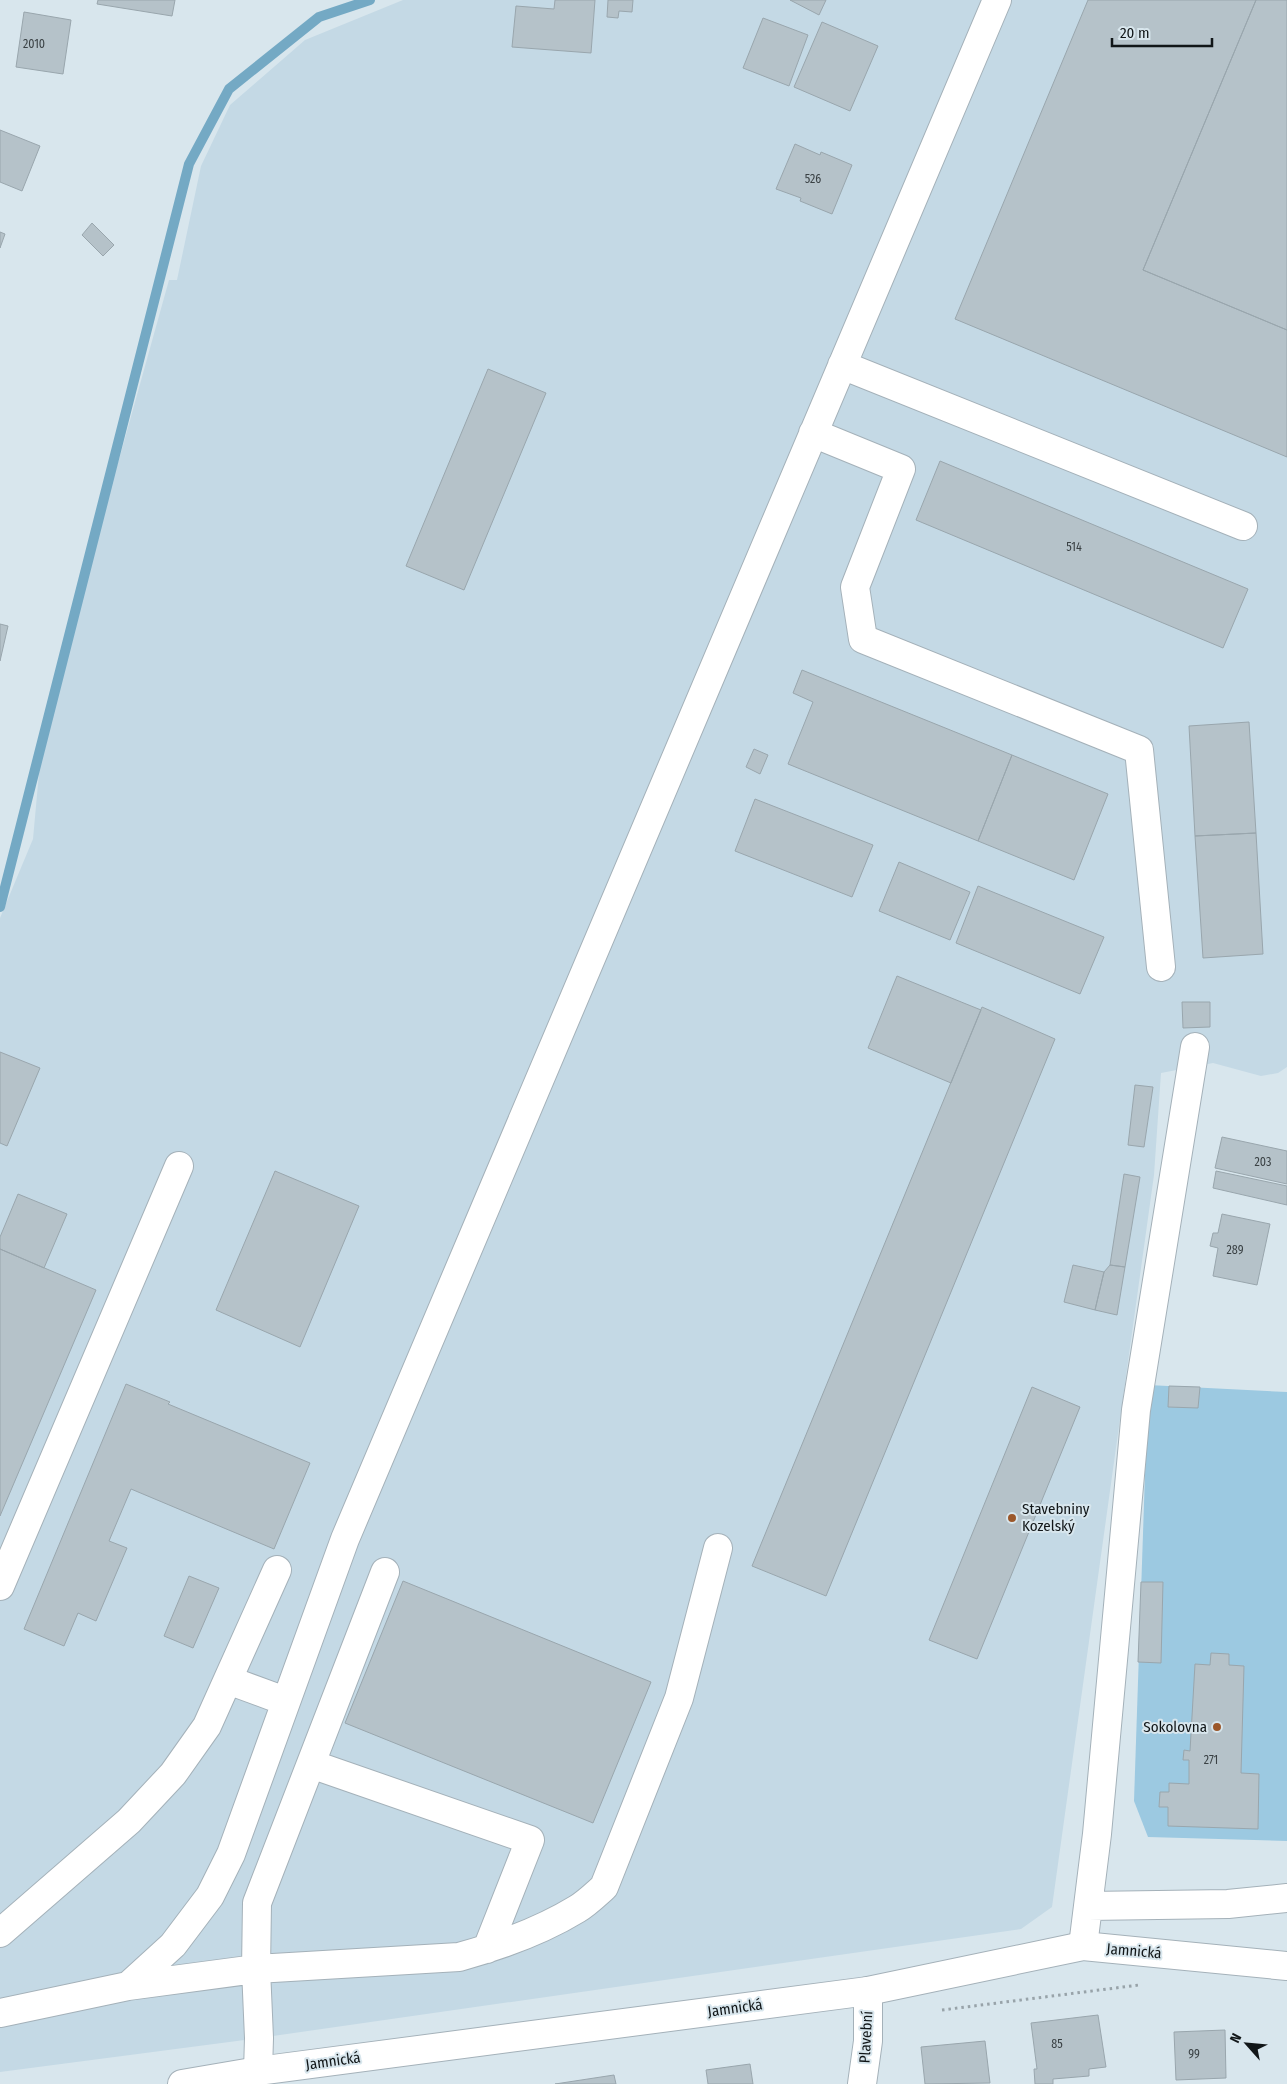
<svg xmlns="http://www.w3.org/2000/svg" width="1287" height="2084" viewBox="0 0 1287 2084" font-family="'Fira Sans Condensed',sans-serif">
<style>
.built{fill:#c4d9e5}
.green{fill:#9cc9e1}
.lines{fill:none;stroke-linecap:round;stroke-linejoin:round}
.stream{stroke:#74a9c4;stroke-width:10}
.building{fill:#b5c2c9;stroke:#99a6ad}
.minor-casing{stroke:#a4b1b9;stroke-width:30}
.major-casing{stroke:#a4b1b9;stroke-width:30}
.path{stroke:#98a3a9;stroke-width:3;stroke-dasharray:2.5 4;stroke-linecap:butt}
.minor{stroke:#fff;stroke-width:28}
.major{stroke:#fff;stroke-width:28}
.poi-dot{fill:#9b572a;stroke:#d8e6ed;stroke-width:2}
.labels{text-anchor:middle;stroke-width:4;stroke-linejoin:round;paint-order:stroke}
.number-label{font-size:12px;fill:#3a4144}
.poi-label{font-size:15px;fill:#111618;stroke:#d8e6ed;text-anchor:start}
.street-label{font-size:15px;fill:#111618;stroke:#d8e6ed}
</style>
<rect width="100%" height="100%" fill="#d8e6ed"/>
<!-- built -->
<path class="built" d="M403,0h884v1067l-9,6 -17,3 -48,-13 -52,10 -7,102 -102,732 -31,22 -762,109 -259,34v-1154l33,-79 10,-110 26,-107 51,-166 49,-176h8l24,-114 29,-61 75,-65z"/>
<!-- green -->
<path class="green" d="M1148,1385l139,7v449l-139,-4 -14,-36z"/>
<g class="lines">
<!-- stream -->
<path class="stream" d="M0,907l189,-743 40,-75 90,-72 51,-17"/>
</g>
<!-- building -->
<path class="building" d="M98,0h77l-3,16 -75,-12z
M555,0h40l-4,53 -79,-6 4,-41 38,3z
M608,0h25l-1,12 -13,-1 -1,7 -11,-1z
M790,0h36l-7,15z
M1088,0h168l-113,270 144,60v127l-332,-138z
M1256,0h31v330l-144,-60z
M24,12l47,8 -8,54 -47,-7z
M763,18l45,17 -19,51 -46,-18z
M822,22l56,24 -28,65 -56,-24z
M0,130l40,16 -18,45 -22,-9z
M795,144l25,11 1,-3 31,13 -20,49 -32,-13 1,-3 -25,-9z
M92,223l22,22 -11,11 -21,-21z
M0,232l5,2 -5,14z
M488,369l58,24 -82,197 -58,-24z
M940,461l308,128 -25,59 -307,-128z
M0,624l8,2 -8,35z
M802,670l210,85 -34,86 -190,-77 25,-62 -20,-9z
M1249,722l7,111 -61,3 -6,-110z
M754,749l14,6 -8,19 -14,-7z
M1012,755l96,39 -34,86 -96,-39z
M755,799l118,46 -21,52 -117,-46z
M1256,833l7,121 -60,4 -8,-122z
M899,862l71,30 -20,48 -71,-29z
M978,886l126,51 -24,57 -124,-51z
M897,976l84,34 -30,73 -83,-35z
M1182,1002h28v25l-27,1z
M982,1007l73,32 -229,557 -74,-30z
M0,1052l40,16 -33,78 -7,-3z
M1135,1085l18,2 -9,60 -16,-2z
M1222,1137l65,14v33l-72,-16z
M275,1171l84,35 -59,141 -84,-37z
M1216,1171l71,15v19l-74,-17z
M1124,1174l16,3 -15,90 -15,-2z
M18,1194l49,20 -23,54 -44,-19v-12z
M1222,1214l48,10 -13,61 -44,-9 5,-28 -8,-2 3,-13h5z
M0,1249l96,41 -96,226z
M1073,1265l31,7 -9,38 -31,-8z
M1110,1265l15,2 -8,48 -22,-5 9,-38z
M126,1384l44,18 -2,2 142,59 -36,86 -143,-60 -22,52 18,7 -31,73 -18,-8 -14,33 -40,-17z
M1169,1386l31,1 -2,21 -30,-1z
M1032,1387l48,20 -103,252 -48,-19z
M189,1576l30,12 -26,60 -29,-12z
M403,1581l248,101 -58,141 -248,-100z
M1141,1582h22l-2,81 -23,-1z
M1211,1653l18,1v11l15,1 -3,107 18,1 -1,55 -90,-3v-19h-9l1,-15h9v-9l20,1v-24h-6l1,-10 6,1 5,-87 15,1z
M1098,2015l8,52 -17,2v7l-36,3v5h-18l-1,-15h3l-6,-46z
M1225,2030l1,48 -50,2 -2,-48z
M985,2041l5,42 -65,1 -4,-37z
M750,2064l3,20h-45l-2,-14z
M614,2075l2,9h-61z"/>
<g class="lines">
<defs>
<path id="minor" d="M842,365l401,161
M813,433l88,36 -46,118 8,52 276,111 22,217
M0,1586l179,-420
M228,1680l57,21
M311,1764l219,76 -43,109
M1088,1906l140,-2 59,-6
M0,1933l129,-112 44,-47 34,-48 70,-156
M1083,1946l14,-112 39,-424 59,-363
M128,1986l45,-41 37,-49 21,-42 114,-315 652,-1539
M0,2013l128,-27 128,-17 203,-12c40,-11 82,-26 118,-48 10,-6 19,-15 27,-22l75,-189 39,-150
M258,2071l1,-33 -3,-69 1,-66 128,-331
M862,2084l6,-43v-50"/>
<path id="major" d="M182,2084l76,-13 610,-80 215,-45 204,20"/>
</defs>
<!-- minor casing -->
<use href="#minor" class="minor-casing"/>
<!-- major casing -->
<use href="#major" class="major-casing"/>
<!-- path -->
<path class="path" d="M942,2010l197,-25"/>
<!-- minor -->
<use href="#minor" class="minor"/>
<!-- major -->
<use href="#major" class="major"/>
</g>
<!-- markers -->
<g class="poi-dot">
<circle cx="1012" cy="1518" r="5"/>
<circle cx="1217" cy="1727" r="5"/>
</g>
<g class="labels">
<!-- number labels -->
<g class="number-label">
<text x="34" y="48">2010</text>
<text x="813" y="183">526</text>
<text x="1074" y="551">514</text>
<text x="1263" y="1166">203</text>
<text x="1235" y="1254">289</text>
<text x="1211" y="1764">271</text>
<text x="1057" y="2048">85</text>
<text x="1194" y="2058">99</text>
</g>
<!-- poi labels -->
<g class="poi-label">
<text x="1022" y="1514">Stavebniny<tspan x="1022" dy="17">Kozelský</tspan></text>
<text x="1207" y="1732" text-anchor="end">Sokolovna</text>
</g>
<!-- street labels -->
<g class="street-label">
<text transform="translate(1134 1951) rotate(5)" y="5">Jamnická</text>
<text transform="translate(735 2008) rotate(-8)" y="5">Jamnická</text>
<text transform="translate(866 2037) rotate(-87)" y="5">Plavební</text>
<text transform="translate(333 2061) rotate(-8)" y="5">Jamnická</text>
</g>
</g>
<!-- north arrow -->
<g transform="translate(1247 2044) rotate(297)" stroke="#d8e6ed" stroke-width="4" paint-order="stroke">
<path d="M0-4L9 19L0 12L-9 19Z" fill="#111618"/>
<text y="-8" font-size="14" font-weight="bold" text-anchor="middle" fill="#111618">N</text>
</g>
<!-- scale -->
<path d="M1112 38v8h100v-8" fill="none" stroke="#111618" stroke-width="2.5"/>
<text x="1120" y="38" font-size="15" fill="#111618" stroke="#d8e6ed" stroke-width="4" paint-order="stroke">20 m</text>
</svg>
